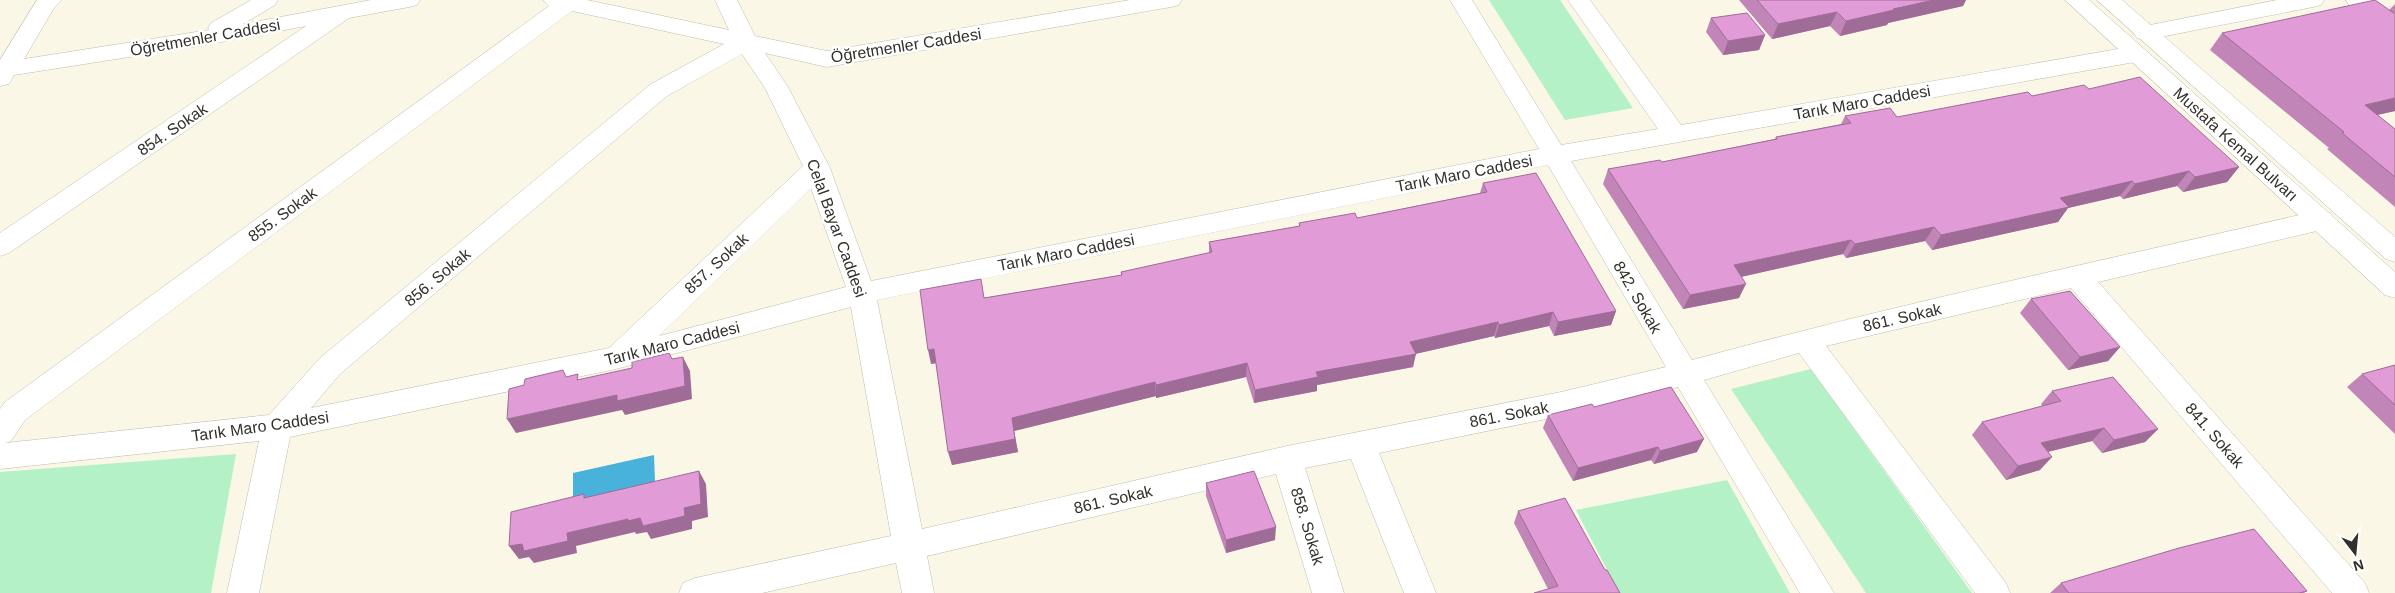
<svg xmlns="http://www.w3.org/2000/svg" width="2395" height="593" viewBox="0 0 2395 593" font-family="Arial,sans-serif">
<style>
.green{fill:#b5f1c6}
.water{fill:#48b2da}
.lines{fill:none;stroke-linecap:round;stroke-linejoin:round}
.minor-casing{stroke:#c0bcac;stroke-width:1}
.major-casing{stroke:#c0bcac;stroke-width:1}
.minor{fill:#fff;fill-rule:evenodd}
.major{fill:#fff;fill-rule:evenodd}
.wall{fill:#c285b8}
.shaded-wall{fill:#9e6c96}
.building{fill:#e19bd6;stroke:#9e6c96}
.labels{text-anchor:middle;stroke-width:5;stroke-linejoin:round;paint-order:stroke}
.street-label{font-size:16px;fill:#32302a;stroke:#fff}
</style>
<rect width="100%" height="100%" fill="#fbf7e6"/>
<!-- green -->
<path class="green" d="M1489,0h71l73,108 -68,12z
M1811,369l161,224h-106l-135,-204z
M236,454l-25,139h-211v-121z
M1727,480l63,113h-171l-43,-83z"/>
<!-- water -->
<path class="water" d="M654,455l1,27 -82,19v-28z"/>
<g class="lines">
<defs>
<path id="minor" d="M37,0h25l-8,8 -30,51 185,-29 -1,-2 3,-5 40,-23h27l-3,5 -32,19 128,-24h49l-3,5 -8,2 -60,11 -340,235 -9,3v-23l306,-207 -106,20 -186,29 -5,9 -9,2v-26z
M543,0h44l142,30 -14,-30h22l18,36 72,15 303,-51h52l-3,5 -8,2 -344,60 -62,-14 23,34 42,81 41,113 668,-132 -89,-149h22l89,145 97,-16 -90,-129h22l91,125 454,-79 8,3 4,5 -4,5 -8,3 -564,99 121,199c208,-57 419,-101 629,-150l9,3 4,7 -4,7 -9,3 -223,52 267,301 4,10h-37l-261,-305 -245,58 180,237 4,10h-35l-176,-240 -95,27 130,213h-34l-122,-206 -117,29 -182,37 57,140h-32l-53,-134 -46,9 39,125h-32l-36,-119 -349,82 7,37h-32l-6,-30 -134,30h-83l4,-10 12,-5 196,-42 -40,-229 -235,62 -326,68 -31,156h-32l32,-152 -259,28v-60l5,-7 544,-396zM572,11l152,33 -73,40 -331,274 -51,57 -264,28 6,-2 14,-21zM742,54l23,34 38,78 -194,182 -298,60 29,-34 327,-278zM1548,165l118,202 -105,25 -274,54 -365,83 -45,-229zM811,188l35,99 -187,49z
M2277,0h47l-3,5 -8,2 -168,33 -8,-2 -3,-5 3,-5 8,-2z
M2346,0h26l23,17v18l-8,-2 -38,-28z"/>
<path id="major" d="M2065,0h24l306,272v26l-10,-3z
M2097,0h25l273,237v25l-9,-3z"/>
</defs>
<!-- minor casing -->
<use href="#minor" class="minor-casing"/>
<!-- major casing -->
<use href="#major" class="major-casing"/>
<!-- minor -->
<use href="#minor" class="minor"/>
<!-- major -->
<use href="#major" class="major"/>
</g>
<!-- wall -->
<path class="wall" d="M1739,0h227l-3,6 -75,17 -1,2 -47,11 -10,-10 -58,13z
M2395,4v107l-18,4 18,14v78l-68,-58 2,-1 -119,-98 12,-17 167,-23z
M1711,18l54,17 -6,15 -36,5 -17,-23z
M2089,89l150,78 -12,15 -44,10 -6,-6 -54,13 -3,-3 -52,12 -10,14 -126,28 -7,-9 -79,17 -3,-4 -102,23 -2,21 -56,11 -80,-125 5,-15 54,-7 113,-23 1,-2 65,-13 4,-8 52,1 135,-21z
M1483,183l133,128 -5,14 -57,11 -5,-10 -54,12 -1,-2 -79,18 -2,13 -96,18v6l-63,12 -8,-26 -90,21v-2l-142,35 4,21 -66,13 -16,-102 -5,1 53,-66 137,-23v-3l88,-19v-11l90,-16v-3l58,-5 123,-25z
M2031,299l89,48 -12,14 -40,9 -48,-57z
M2395,365v69l-48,-47 15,-13z
M2052,391l106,38 -13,13 -43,11 -10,-12 -44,11 -8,18 -34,10 -34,-45 10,-13 60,-16 -1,-2z
M1594,407l103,45 -43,12 -3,-4 -78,21 -30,-53 5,-13z
M1206,483l69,57 -49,13 -20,-57z
M1518,511l87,59 15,23 -72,-4 -34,-66z
M2061,583l246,8 -3,2h-254z"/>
<!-- shaded-wall -->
<path class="shaded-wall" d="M1934,0h32l-3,6 -75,17 -1,2 -47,11 6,-15 47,-12z
M1837,12l-7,14 -58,13 6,-15z
M1765,35l-6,15 -36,5 5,-14z
M2395,98v13l-45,10 15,-16z
M2239,167l-12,15 -44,10 12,-15z
M2189,171l-12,15 -54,13 12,-15z
M2132,181l-12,15 -52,12 -10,14 -126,28 9,-15 119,-37z
M1934,227l-9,14 -79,17 9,-14z
M1851,240l-8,14 -116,26 7,-15z
M1746,284l-7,14 -56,11 7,-14z
M1616,311l-5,14 -57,11 4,-14z
M1553,312l-4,14 -54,12 4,-13z
M1498,322l-4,14 -79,18h1l-3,13 -96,18v6l-63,12 1,-13 61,-18 94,-30z
M2120,347l-12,14 -40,9 12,-13z
M934,349l3,14 -6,1 -3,-14z
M683,357l7,14 2,28 -67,16 -3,-5 -106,23 -9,-14 110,-24z
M1247,363l-1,14 -90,21v-13z
M1155,382l1,14 -142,35 4,21 -66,13 -4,-13 64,-34z
M2104,428l-12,13 -62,15 11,-13z
M2158,429l-13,13 -43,11 12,-13z
M1704,439l-7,13 -43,12 6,-13z
M1658,447l-7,13 -78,21 5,-13z
M2052,457l-12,13 -34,10 12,-14z
M699,471l7,13 2,33 -16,4v8l-41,10 -4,-7 -11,2 -1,-2 -59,14 1,7 -43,10 -5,-6 -10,2 -10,-13 119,-27z
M1276,527l-1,13 -49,13v-13z"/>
<!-- building -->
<path class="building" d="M1757,0h177l-41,9 1,1 -48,11 -9,-9 -59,12z
M2375,0l20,14v84l-30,7 30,24v48l-53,-44 2,-1 -122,-99z
M1747,13l18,22 -37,6 -17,-23z
M2140,77l99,90 -44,10 -6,-6 -54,13 -3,-3 -72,17 9,9 -128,28 -7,-8 -79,17 -4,-4 -117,25 12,19 -56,11 -82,-126 52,-9 2,2 115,-23 -1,-2 75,-14 -6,-7 45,-8 7,9 131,-25 4,4 52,-11 5,4z
M1536,173l80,138 -58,11 -5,-10 -54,13 -1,-3 -88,20 6,12 -100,18 2,5 -63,13 -8,-27 -91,22 -1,-3 -143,36 3,21 -67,13 -14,-103 -6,1 -8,-60 61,-11 3,19 138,-23 -1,-3 91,-20 -3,-10 91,-16 -1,-3 56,-10 2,5 130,-26 -4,-9z
M2070,291l50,56 -40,10 -49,-58z
M669,353l3,6 11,-2 2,29 -68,15v-6l-110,24 2,-30 15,-4 1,-6 38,-9 3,7 12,-3 -1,6 55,-12v-6z
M2395,365v40l-33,-31z
M2113,377l45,52 -44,11 -10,-12 -63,15 11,14 -34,9 -36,-44 79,-21 -9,-10z
M1671,387l33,52 -44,12 -2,-4 -80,21 -30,-53 44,-11 2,3z
M699,471l2,33 -17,4 1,8 -42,10 -3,-8 -12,3v-2l-61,14 1,8 -44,10 -2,-7 -13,2 2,-34 73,-18v4z
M1254,471l22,56 -50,13 -20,-57z
M1565,498l40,72h2l13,23h-86l24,-7 -40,-75z
M2254,529l53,62 -8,2h-230l-8,-10 118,-35z"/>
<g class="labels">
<!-- street labels -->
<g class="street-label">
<text transform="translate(205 37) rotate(-10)" y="6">Öğretmenler Caddesi</text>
<text transform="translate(906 45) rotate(-9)" y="6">Öğretmenler Caddesi</text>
<text transform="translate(1862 102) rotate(-10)" y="6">Tarık Maro Caddesi</text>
<text transform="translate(172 129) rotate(-34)" y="6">854. Sokak</text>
<text transform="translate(2236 144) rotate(42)" y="6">Mustafa Kemal Bulvarı</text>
<text transform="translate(1464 173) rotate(-11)" y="6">Tarık Maro Caddesi</text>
<text transform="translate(282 214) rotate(-36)" y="6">855. Sokak</text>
<text transform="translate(837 228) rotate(70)" y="6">Celal Bayar Caddesi</text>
<text transform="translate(1066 252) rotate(-11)" y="6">Tarık Maro Caddesi</text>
<text transform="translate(716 263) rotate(-43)" y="6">857. Sokak</text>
<text transform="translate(437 277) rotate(-40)" y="6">856. Sokak</text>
<text transform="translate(1638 297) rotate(60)" y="6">842. Sokak</text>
<text transform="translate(1902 317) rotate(-13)" y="6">861. Sokak</text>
<text transform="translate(672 343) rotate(-14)" y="6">Tarık Maro Caddesi</text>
<text transform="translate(1509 414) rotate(-11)" y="6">861. Sokak</text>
<text transform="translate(260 426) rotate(-8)" y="6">Tarık Maro Caddesi</text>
<text transform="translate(2215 435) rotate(49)" y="6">841. Sokak</text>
<text transform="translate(1113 499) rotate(-13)" y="6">861. Sokak</text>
<text transform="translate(1308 526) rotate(73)" y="6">858. Sokak</text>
</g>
</g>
<!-- north arrow -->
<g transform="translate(2355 553) rotate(164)" stroke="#ffffff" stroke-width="4" paint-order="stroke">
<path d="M0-4L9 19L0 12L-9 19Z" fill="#32302a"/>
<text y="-8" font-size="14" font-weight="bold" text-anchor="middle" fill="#32302a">N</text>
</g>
</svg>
